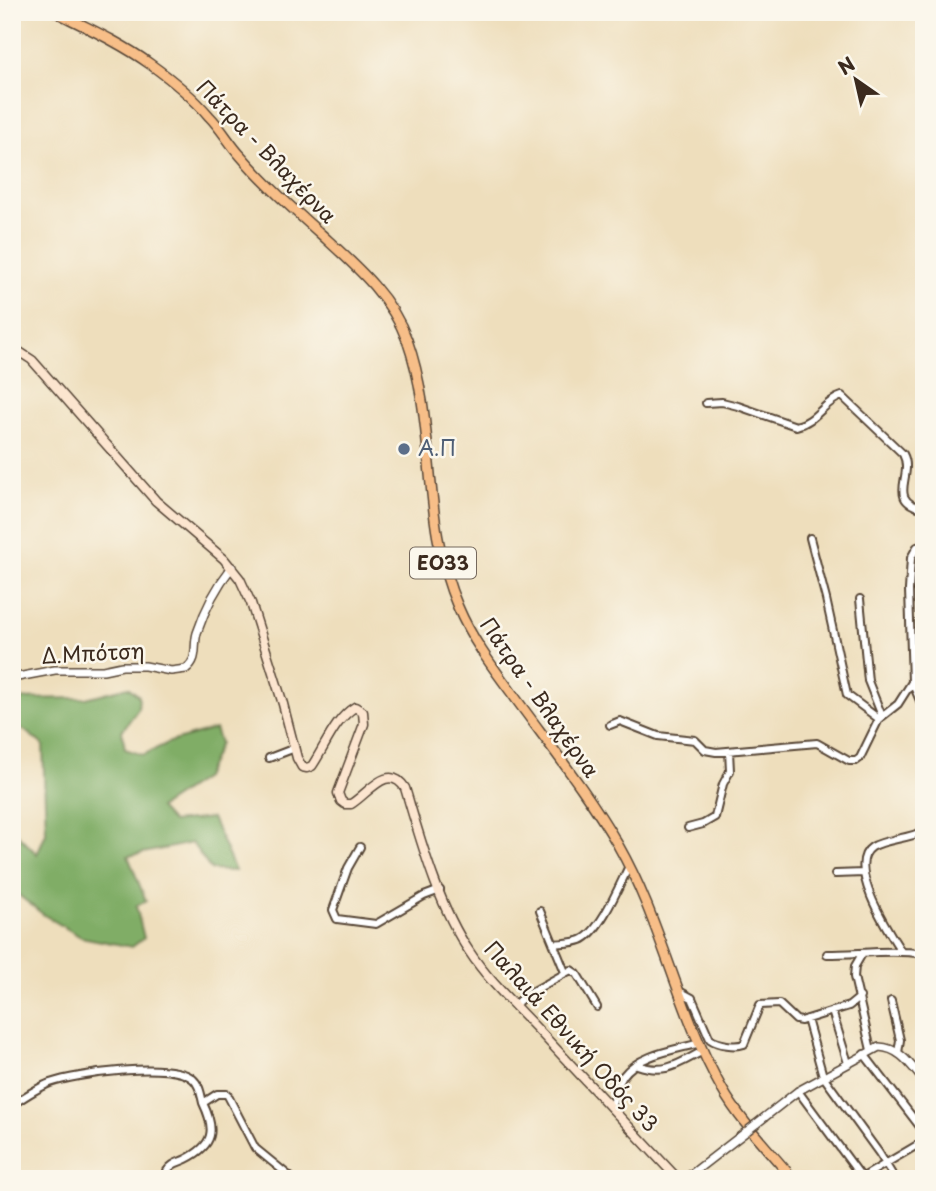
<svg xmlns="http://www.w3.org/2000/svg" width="936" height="1191" viewBox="0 0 936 1191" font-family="'Playpen Sans',sans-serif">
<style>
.forest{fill:#80ad66;stroke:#5e6c42;stroke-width:2}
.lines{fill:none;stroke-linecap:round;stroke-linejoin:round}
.minor-casing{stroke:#564536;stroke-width:10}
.tertiary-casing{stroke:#564536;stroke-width:10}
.secondary-casing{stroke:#564536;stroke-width:11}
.primary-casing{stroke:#564536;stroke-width:12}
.minor{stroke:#fff;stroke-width:6}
.tertiary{stroke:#fff;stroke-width:7}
.secondary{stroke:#fce5cf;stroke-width:8}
.primary{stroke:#f7be88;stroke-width:9}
.tertiary-bridge-casing{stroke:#564536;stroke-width:10;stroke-linecap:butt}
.tertiary-bridge{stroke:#fff;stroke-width:7}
.service-dot{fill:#5c6f8a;stroke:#fbf7ec;stroke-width:2.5}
.labels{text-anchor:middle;stroke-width:5;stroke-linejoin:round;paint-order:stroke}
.shield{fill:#fbf7ec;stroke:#75685c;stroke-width:2}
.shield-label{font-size:19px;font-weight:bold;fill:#3b2a1e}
.street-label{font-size:21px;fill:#3b2a1e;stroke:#fbf7ec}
.service-label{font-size:21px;fill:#4e5e75;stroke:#fbf7ec;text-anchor:start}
</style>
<rect width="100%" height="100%" fill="#fbf7ec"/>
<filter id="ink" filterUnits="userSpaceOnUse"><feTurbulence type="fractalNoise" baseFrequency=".0143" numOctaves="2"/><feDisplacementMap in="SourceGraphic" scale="14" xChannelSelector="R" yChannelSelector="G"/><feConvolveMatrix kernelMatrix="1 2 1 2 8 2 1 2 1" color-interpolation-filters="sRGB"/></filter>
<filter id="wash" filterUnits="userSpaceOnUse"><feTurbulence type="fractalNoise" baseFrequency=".00686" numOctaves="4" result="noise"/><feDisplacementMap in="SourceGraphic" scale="28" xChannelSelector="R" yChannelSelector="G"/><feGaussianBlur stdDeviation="1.57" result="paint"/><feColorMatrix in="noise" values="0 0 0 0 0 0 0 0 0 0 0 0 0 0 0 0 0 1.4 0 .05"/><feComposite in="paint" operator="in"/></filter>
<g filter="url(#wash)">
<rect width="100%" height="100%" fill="#eedebc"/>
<!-- forest -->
<path class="forest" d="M128,687l11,9 -1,13 -16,22 3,18 18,6 27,-13 45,-13 5,14 -16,35 -45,30 13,14 40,-4 23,53 -24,-1 -19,-27 -64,13 18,45 -10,5 8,32 -12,9 -51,-10 -37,-22 -32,-25v-61l25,25 9,-21 -3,-88 -19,-15 -12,-2v-29l74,-1z"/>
</g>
<g filter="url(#ink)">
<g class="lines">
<defs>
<path id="minor" d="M706,403l16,-1 16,4 58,20c20,-4 28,-25 46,-30l61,58c12,22 -18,46 21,55
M810,538l16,61 21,96 32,24
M924,545l-7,2 -6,11 -2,32 3,92 12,28
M860,599l8,82 14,35
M610,725l10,-4 38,15 37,4 10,10 11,2 101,-9 32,18h7l4,-3 19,-39 19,-15 14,-22 12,-5
M269,758l26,-10
M688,828l15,-4 12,-7 8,-33 7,-13 -1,-20
M360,847l-12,21 -15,42 4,9 39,5 48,-28 16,-6
M835,874l29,-1
M540,911l25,61
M554,944c9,-1 19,-1 27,-4 19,-7 39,-56 48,-74
M901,951c-12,-19 -56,-86 -29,-104 13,-8 36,-8 52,-16
M827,954c32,0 65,-5 97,0
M862,954l-7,12 -1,11 17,73
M679,991l13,7 18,41c8,6 26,8 34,5l16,-39 19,-1 17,16 5,1 48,-15 11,-9
M891,1001l9,39 -2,13
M515,1004l13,-10 43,-24 6,4 20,33
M832,1011l16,52
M807,1019l16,57 56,77 16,26
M864,1054l60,78
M637,1065c29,10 41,-1 66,-14
M922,1070l2,-4
M798,1091l65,88
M12,1105c12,-8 25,-17 38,-22 26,-9 122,-23 143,-4 7,6 8,16 10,24l14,-9h10l28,54 38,31
M611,1108c3,-11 6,-23 12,-32 16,-22 53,-26 77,-33
M863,1177l61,-36
M168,1179l-1,-8c5,-8 11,-8 19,-12 28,-14 30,-29 17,-56"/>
<path id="tertiary" d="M12,678l43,-8h48l19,-4h23l26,5 15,-2c13,-10 7,-22 11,-36 8,-24 19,-46 35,-66
M756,1124l42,-33 81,-44c22,1 32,19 45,34
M685,1179l62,-48"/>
<path id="secondary" d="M12,347l20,13 124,141 68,58 16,20 11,24 32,101 14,54 5,9 5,1 5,-2c13,-19 23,-47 43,-59l8,5 1,12 -26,69 3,8 4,3h6c17,-10 37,-42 54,-16 16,53 33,117 64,163 20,31 49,57 74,84 45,48 90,96 135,144"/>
<path id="primary" d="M56,12c32,16 65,31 94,52 21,15 42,32 59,52 12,12 20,27 31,39 25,29 54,55 82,80 34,31 69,61 85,105 31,86 13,180 51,267 13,31 33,58 53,85 36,50 76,99 107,153 44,77 60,167 104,244 18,32 47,61 71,90"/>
</defs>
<!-- minor casing -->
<use href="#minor" class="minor-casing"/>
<!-- tertiary casing -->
<use href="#tertiary" class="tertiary-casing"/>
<!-- secondary casing -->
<use href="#secondary" class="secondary-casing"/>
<!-- primary casing -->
<use href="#primary" class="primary-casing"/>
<!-- minor -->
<use href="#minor" class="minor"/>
<!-- tertiary -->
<use href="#tertiary" class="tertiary"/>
<!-- secondary -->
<use href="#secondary" class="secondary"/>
<!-- primary -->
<use href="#primary" class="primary"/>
<defs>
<path id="tertiary-bridge" d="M747,1131l9,-7"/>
</defs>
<!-- tertiary-bridge casing -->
<use href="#tertiary-bridge" class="tertiary-bridge-casing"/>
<!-- tertiary-bridge -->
<use href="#tertiary-bridge" class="tertiary-bridge"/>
</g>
</g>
<!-- markers -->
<circle class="service-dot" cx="404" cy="449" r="7"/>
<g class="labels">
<!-- shield labels -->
<rect class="shield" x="410" y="547.5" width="66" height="31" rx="5"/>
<g class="shield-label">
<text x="443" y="570">ΕΟ33</text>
</g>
<!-- street labels -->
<g class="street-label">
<text transform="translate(266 152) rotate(46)" y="7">Πάτρα - Βλαχέρνα</text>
<text transform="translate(93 654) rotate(-3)" y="7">Δ.Μπότση</text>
<text transform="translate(539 698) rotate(55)" y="7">Πάτρα - Βλαχέρνα</text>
<text transform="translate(571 1037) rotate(48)" y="7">Παλαιά Εθνική Οδός 33</text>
</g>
<!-- service labels -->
<g class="service-label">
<text x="418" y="456">Α.Π</text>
</g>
</g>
<!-- margin -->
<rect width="936" height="1191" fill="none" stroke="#fbf7ec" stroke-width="42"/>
<!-- north arrow -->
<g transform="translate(856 80) rotate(326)" stroke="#fbf7ec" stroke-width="5" paint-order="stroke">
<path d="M0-5L12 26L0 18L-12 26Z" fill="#3b2a1e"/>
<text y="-10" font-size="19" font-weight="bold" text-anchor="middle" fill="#3b2a1e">N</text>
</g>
</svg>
